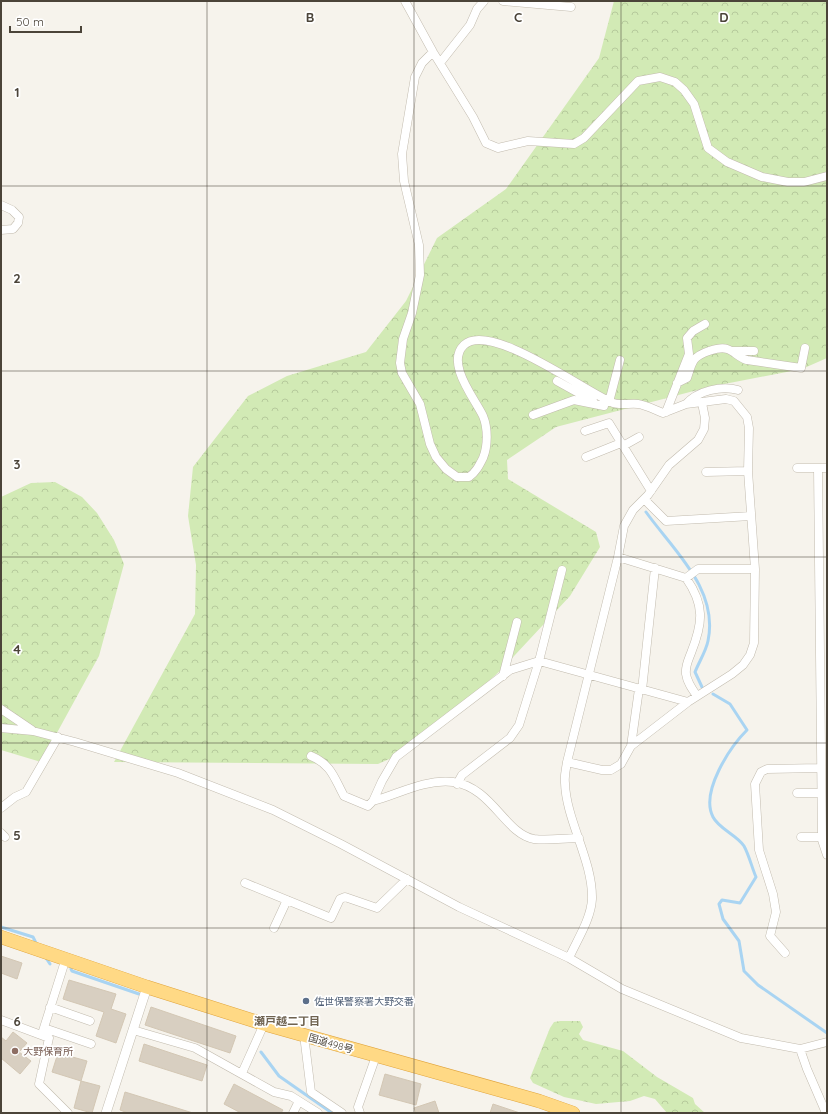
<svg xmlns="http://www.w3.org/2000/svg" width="828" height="1114" viewBox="0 0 828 1114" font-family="Quicksand,'Noto Sans JP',sans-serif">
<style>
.forest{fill:url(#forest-crowns)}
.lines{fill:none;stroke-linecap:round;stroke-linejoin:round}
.stream{stroke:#a9d4f2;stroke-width:3}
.building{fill:#d8cfc1;stroke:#d3c7b4}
.minor-casing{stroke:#c2bbae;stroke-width:9}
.tertiary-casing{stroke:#c2bbae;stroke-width:10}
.trunk-casing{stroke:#e0a43c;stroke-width:14}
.minor{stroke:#fff;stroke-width:8}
.tertiary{stroke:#fff;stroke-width:9}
.trunk{stroke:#ffd985;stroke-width:13}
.grid{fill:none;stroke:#4b4439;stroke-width:1;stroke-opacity:0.55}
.service-dot{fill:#5c6f8a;stroke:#fff;stroke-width:1.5}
.education-dot{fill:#8d6e63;stroke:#fff;stroke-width:1.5}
.labels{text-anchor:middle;stroke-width:3.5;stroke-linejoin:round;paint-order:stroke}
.service-label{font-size:10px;fill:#4e5e75;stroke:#fff;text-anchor:start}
.street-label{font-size:10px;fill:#4b4439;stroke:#fff}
.education-label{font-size:10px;fill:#785e54;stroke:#fff;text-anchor:start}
.neighbourhood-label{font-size:11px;font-weight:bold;fill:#6e6250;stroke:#fff}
.grid-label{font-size:13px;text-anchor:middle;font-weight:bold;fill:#4b4439;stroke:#fff;stroke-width:3.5;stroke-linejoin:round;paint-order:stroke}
</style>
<defs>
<pattern id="forest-crowns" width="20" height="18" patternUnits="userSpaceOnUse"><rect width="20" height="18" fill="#d2eab5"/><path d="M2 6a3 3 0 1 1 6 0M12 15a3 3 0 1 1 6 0" fill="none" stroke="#b6ca9c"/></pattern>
</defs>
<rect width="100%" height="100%" fill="#f6f3ec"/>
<!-- forest -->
<path class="forest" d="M614,1h213v357l-25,11 -93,18 -153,40 -49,33 1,19 88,53 4,15 -30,49 -69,74 -87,78 -36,16 -264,-2 81,-148 1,-49 -8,-49 5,-49 55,-71 39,-20 79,-24 40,-51 31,-63 69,-49 93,-131z
M55,482l27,15 15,16 17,27 10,24 -25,92 -58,106 -40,-12v-253l30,-14z
M560,1021h20l3,6 -4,7 4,6 40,11 34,26 36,21 2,6 10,9h-38l-12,-14 -11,-3 -14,5 -34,3 -32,-7 -31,-14 -3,-5 20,-50 4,-6z"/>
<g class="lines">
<!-- stream -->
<path class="stream" d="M646,512c27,38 73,77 62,129 -2,10 -9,21 -13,31l7,15
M713,694l17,10 17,26c-17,17 -47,62 -34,87 6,12 24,18 31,29 5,9 8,22 12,31l-16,26 -18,-3 -3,4 4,15 16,22 5,30 14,14 69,48
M1,927l32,10 4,8
M46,958l4,6
M71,969l1,2 67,23
M261,1052l18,24 53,37"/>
</g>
<!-- building -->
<path class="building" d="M1,956l21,7 -5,16 -16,-6z
M69,980l47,14 -5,15 15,5 -10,29 -20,-7 8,-24 -41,-13z
M151,1007l85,29 -6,17 -85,-28z
M13,1032l14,11 -8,9 12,9 -11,13 -19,-16v-21l5,4z
M144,1044l63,21 -5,16 -63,-20z
M58,1053l29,8 -6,20 -29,-9z
M385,1074l36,10 -5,21 -37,-10z
M81,1081l19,5 -8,27 -18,-5z
M234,1084l49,26 -2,3h-40l-17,-9z
M125,1092l68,21h-65l-8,-3z
M435,1101l4,12h-23l-2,-5z
M493,1104l27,9h-30z"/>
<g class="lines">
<defs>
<path id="minor" d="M405,1l28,51 40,65 13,26 12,5 30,-7 46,3 10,-6 54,-57 22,-4 15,5 9,8 10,14 14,44 19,14 35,15 26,5h16l23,-6
M503,1l68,6
M433,52l-11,11 -7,14 -13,77 2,27 15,64 1,30 -8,38 -9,26 -3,24 2,10 18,31 10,40 6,13 10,12 11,8h12c7,-5 10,-11 14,-19 5,-12 5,-30 0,-42 -8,-17 -38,-53 -19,-71 25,-24 119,45 147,57 7,4 18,1 27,2 8,1 17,6 25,9l23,-9 40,-5 8,2 13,16 2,11 -1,43 7,98 -1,74 -4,12 -7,10 -11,9 -44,28 -57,44 -10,18 -10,6h-9l-35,-8
M440,63l30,-38 7,-16 7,-8
M1,205l11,5 7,7 -1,6 -5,6 -12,1
M732,351h22
M557,381l36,20
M677,383l10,-5c2,-6 4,-14 7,-18 5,-7 26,-14 33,-11 7,2 12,9 20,11l54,8 4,-20
M609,402l11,-42
M686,404c11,-13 36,-19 52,-14
M666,412l23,-58 -2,-16 6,-7 12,-7
M533,415l41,-15 30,6
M585,431l24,-8 42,68
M623,446l16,-9
M586,457l35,-14
M797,468h21
M827,468h-9l4,372 5,15
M706,472l42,-1
M644,499l22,22 85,-5
M618,557l68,21 12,-9h57
M686,578c19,27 17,45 5,75 -3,8 -6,13 -5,21 1,8 6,15 11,22
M503,676l14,-54
M642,690l13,-122
M1,709l31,21
M1,728l32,3 42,11 103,31 95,37 68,34 118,63 110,51 53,31 119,49 59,11 27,-7
M631,746l8,-57
M311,756c21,9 23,22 33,40l24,10 5,-5
M457,784l5,-9 48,-37 9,-13 20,-64 23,-91
M797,793h24
M1,808l14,-11 11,-5 32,-55
M1,833l4,4
M801,837h21
M579,838c-14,0 -31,3 -45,1 -29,-5 -42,-52 -81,-57 -29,-3 -54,12 -80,19l9,-20 14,-24 114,-87 29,-9 149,41
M245,883l86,35 9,-19 5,-2 32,11 30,-29
M274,928l13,-28
M785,953l-15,-17 6,-24 -3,-18 -14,-44 -4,-66 6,-12 6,-3 53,-1
M569,958c8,-18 22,-39 23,-59 1,-38 -26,-79 -27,-116 -1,-7 1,-14 2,-21l51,-205 6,-31 9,-16 15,-15 21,-30 29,-25 6,-11 1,-11 -3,-15
M50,1007l40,14
M1,1020l48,18 -10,46 29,29
M44,1028l47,16
M133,1030l62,18 79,44 17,4 27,17
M42,1034l24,-76
M304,1035l7,57 31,21
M800,1049l7,20 19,44
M242,1073l22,-49
M293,1113l6,-12
M360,1113l-2,-6 18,-51"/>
<path id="tertiary" d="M106,1113l41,-126"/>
<path id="trunk" d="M1,937l146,50 117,37 275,77 34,12"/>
</defs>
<!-- minor casing -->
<use href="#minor" class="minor-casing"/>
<!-- tertiary casing -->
<use href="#tertiary" class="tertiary-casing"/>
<!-- trunk casing -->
<use href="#trunk" class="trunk-casing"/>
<!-- minor -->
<use href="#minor" class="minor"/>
<!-- tertiary -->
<use href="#tertiary" class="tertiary"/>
<!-- trunk -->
<use href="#trunk" class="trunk"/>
</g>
<!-- grid -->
<path class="grid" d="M207,1v1112M414,1v1112M621,1v1112M1,186h826M1,371h826M1,557h826M1,743h826M1,928h826"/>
<!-- markers -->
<circle class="service-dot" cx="306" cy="1001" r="4"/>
<circle class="education-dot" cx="15" cy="1051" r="4"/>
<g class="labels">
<!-- service labels -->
<g class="service-label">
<text x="314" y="1005">佐世保警察署大野交番</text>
</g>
<!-- street labels -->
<g class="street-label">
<text transform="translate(331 1043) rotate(16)" y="4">国道498号</text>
</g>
<!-- education labels -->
<g class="education-label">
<text x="23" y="1055">大野保育所</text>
</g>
<!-- neighbourhood labels -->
<g class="neighbourhood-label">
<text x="287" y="1025">瀬戸越二丁目</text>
</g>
</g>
<g class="grid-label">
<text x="310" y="22">B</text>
<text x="518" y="22">C</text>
<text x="724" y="22">D</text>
<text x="17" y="97">1</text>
<text x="17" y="283">2</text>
<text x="17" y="469">3</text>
<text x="17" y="654">4</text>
<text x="17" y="840">5</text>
<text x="17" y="1026">6</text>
</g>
<!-- border -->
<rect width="828" height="1114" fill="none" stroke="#4b4439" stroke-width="4"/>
<!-- scale -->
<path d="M10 26v6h71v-6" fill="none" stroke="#4b4439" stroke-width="2"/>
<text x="16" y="26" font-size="12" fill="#4b4439" stroke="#ffffff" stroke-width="3" paint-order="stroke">50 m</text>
</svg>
